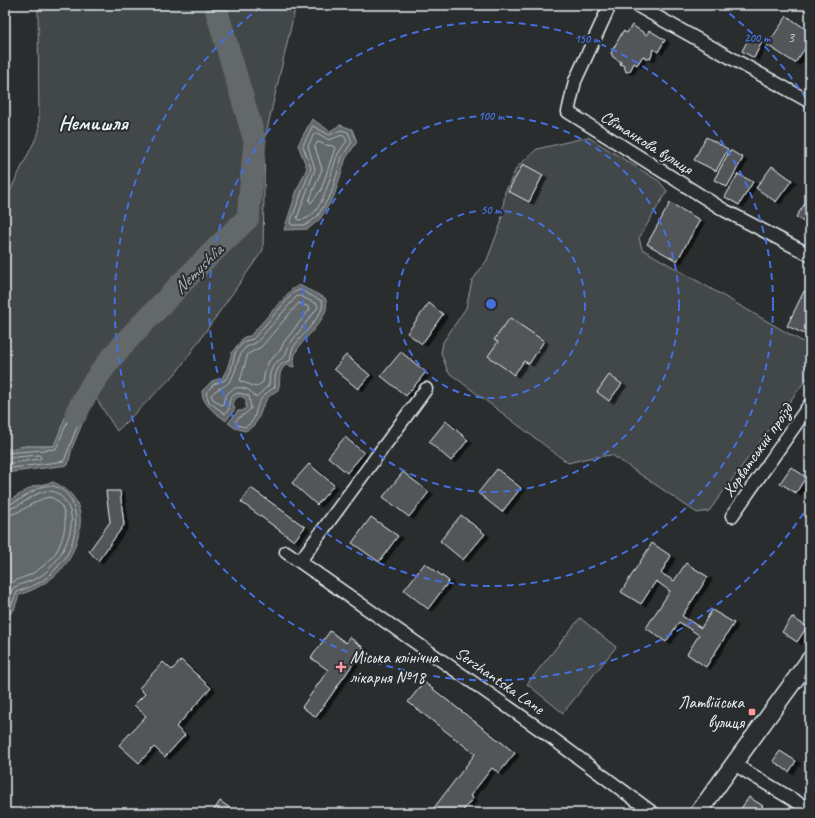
<svg xmlns="http://www.w3.org/2000/svg" width="815" height="818" viewBox="0 0 815 818" font-family="Caveat,sans-serif">
<style>
.green{fill:#424648;stroke:#959ca0}
.water{fill:#63686b;stroke:#989fa3}
.lines{fill:none;stroke-linecap:round;stroke-linejoin:round}
.shore{stroke:#b3bac0;stroke-width:1}
.river{stroke:#63686b;stroke-width:23}
.building{fill:#535759;stroke:#e8f1f8;filter:url(#shadow)}
.minor-casing{stroke:#e8f1f8;stroke-width:15}
.major-casing{stroke:#e8f1f8;stroke-width:19}
.minor{stroke:#2a2d2e;stroke-width:12}
.major{stroke:#2a2d2e;stroke-width:16}
.ring{fill:none;stroke:#466fde;stroke-width:2;stroke-dasharray:7 5}
.poi-dot{fill:#ff9aa2;stroke:#2a2d2e;stroke-width:1.5}
.labels{text-anchor:middle;stroke-width:4;stroke-linejoin:round;paint-order:stroke}
.number-label{font-size:15px;fill:#c3cad0}
.street-label{font-size:17px;fill:#e8f1f8;stroke:#2a2d2e}
.poi-label{font-size:17px;fill:#e8f1f8;stroke:#2a2d2e;text-anchor:start}
.water-label{font-size:18px;font-style:italic;fill:#acb3b9;stroke:#2a2d2e}
.district-label{font-size:21px;font-weight:bold;fill:#e8f1f8;stroke:#2a2d2e}
.centre{fill:#466fde;stroke:#2a2d2e;stroke-width:2}
.ring-label{font-size:12px;text-anchor:middle;font-weight:bold;fill:#466fde;stroke:#2a2d2e;stroke-width:4;stroke-linejoin:round;paint-order:stroke}
</style>
<defs>
<filter id="shadow"><feDropShadow dx="4.5" dy="2.5" stdDeviation="0" flood-color="#0009"/></filter>
</defs>
<rect width="100%" height="100%" fill="#2a2d2e"/>
<filter id="ink" filterUnits="userSpaceOnUse"><feTurbulence type="fractalNoise" baseFrequency=".025" numOctaves="2"/><feDisplacementMap in="SourceGraphic" scale="8" xChannelSelector="R" yChannelSelector="G"/><feConvolveMatrix kernelMatrix="1 2 1 2 8 2 1 2 1" color-interpolation-filters="sRGB"/></filter>
<g filter="url(#ink)">
<!-- green -->
<path class="green" d="M38,5h258l-31,133 -2,112 -86,122 -60,59 -23,-36 -4,-15 -14,11 -22,55h-28l-21,4v-249l34,-69z
M588,137l71,44 8,10 -28,47 3,11 168,97v28l-101,137 -12,2 -85,-58 -24,3 -20,5 -120,-91 -7,-19 2,-11 23,-34 6,-27 15,-21 14,-37 4,-31 12,-25 20,-18z
M580,618l36,29 -53,66 -36,-29z"/>
<!-- water -->
<path class="water" d="M312,119l18,12 10,-6 12,4 5,13 -11,16 -12,38 -14,23 -12,10 -24,1 13,-40 10,-22 -9,-23z
M299,285l26,13c9,18 -22,39 -29,54 -2,4 -2,10 -2,15l-8,-2c-10,8 -4,15 -8,25 -23,13 -12,32 -33,41l-10,-3 -7,-5 10,-12h4l4,-3v-9l-6,-3 -5,3 -2,6 2,4 -9,12c-10,-8 -24,-16 -24,-30l10,-10 10,-3 5,-9 5,-17 12,-15 6,-1 41,-46z
M91,380l3,15 -22,53 -4,17 -63,8v-23l21,-4h28l22,-56z
M53,482c28,12 32,34 23,61 -3,8 -5,15 -11,22 -12,15 -28,24 -46,30l-5,15 -9,9v-119h5l24,-14z"/>
<g class="lines">
<!-- shore -->
<path class="shore" d="M313,126l16,9 12,-5 7,2 4,10 -10,15 -11,37 -14,23 -11,8h-14l-2,-2 21,-55 -8,-22z
M317,133l12,7 13,-5 3,2 2,4c-3,4 -7,9 -9,13 -8,17 -14,66 -39,66l-2,-2 18,-49 -7,-23 6,-12z
M318,142l8,3 7,1 2,2 -14,42 -10,13 -2,-2 13,-32 -7,-22z
M300,290l22,11c5,12 -23,36 -29,47 -2,4 -2,8 -3,13 -13,2 -16,14 -15,26 -6,4 -13,9 -16,16 -6,10 -1,17 -14,24l-8,-2 -2,-3c4,-7 12,-7 16,-14l-2,-12 -9,-3c-9,1 -12,8 -11,16l-4,5 -16,-12 -3,-9 8,-9 11,-4 6,-9 4,-18 4,-6 6,-6 8,-2 40,-46z
M300,296l17,8 1,3 -29,38 -4,11 -11,8 -4,9 -1,12 -13,12c-3,-3 -6,-7 -10,-8 -12,-5 -21,4 -23,15l-2,1 -8,-6 -2,-4c8,-9 14,-7 18,-13 9,-10 7,-25 16,-34 4,-3 8,-3 12,-6l39,-45z
M299,303l10,4 1,2 -26,33 -4,9 -11,10 -4,9 -2,12 -7,5 -16,-6 8,-27 13,-7z
M5,453l51,-4 23,-56 7,-5 2,1 1,6 -25,66 -59,8
M5,458l34,-3 2,2 -1,2 -35,5
M5,504c17,1 30,-22 48,-18 33,8 25,60 7,78 -5,6 -11,13 -18,17 -7,5 -17,7 -25,11l-7,16 -5,5
M5,509c17,0 28,-19 45,-18 8,0 15,9 18,15 12,22 -10,60 -29,71 -8,5 -18,6 -26,11l-8,18
M5,515c17,0 28,-16 45,-18 22,8 16,39 6,55 -4,7 -13,15 -20,19 -10,8 -25,7 -31,19"/>
<!-- river -->
<path class="river" d="M76,414c19,-42 50,-74 82,-106 29,-31 59,-61 90,-90l7,-77 -38,-129 1,-7"/>
</g>
<!-- building -->
<path class="building" d="M787,16l23,16v9l-15,22 -28,-18z
M632,25l15,10 2,-5 16,10 -7,12 -5,-3 -2,9 -4,1 -4,-3 -6,9 -3,-2 -4,8 -4,1 -2,-6 -4,-2 1,-2 -8,-5 -2,-4 12,-22 4,2z
M750,36l12,6 -8,16 -12,-7z
M706,137l22,12 -12,22 -22,-11z
M730,150l13,8 -16,29 -13,-7z
M523,164l20,11 -14,27 -21,-11z
M772,166l20,14 -16,22 -20,-14z
M738,174l15,8 -14,23 -14,-8z
M810,196v30l-14,-9z
M670,203l30,17 -23,41 -30,-17z
M804,291l6,3 -1,42 -22,-10z
M429,303l14,11 -21,30 -15,-11z
M510,318l34,23 -15,23 -5,-3 -10,14 -26,-19 10,-14 -4,-2z
M401,352l25,20 -20,24 -25,-20z
M346,355l24,20 -12,14 -24,-20z
M609,375l13,9 -13,17 -12,-9z
M446,421l22,19 -17,21 -22,-19z
M345,437l19,16 -17,20 -19,-16z
M309,464l25,21 -17,20 -25,-22z
M791,467l15,10 -10,16 -16,-10z
M497,469l24,19 -19,24 -24,-19z
M403,472l26,20 -20,25 -26,-20z
M251,488l54,39 -11,14 -53,-39z
M106,491h14l4,34 -26,36 -9,-10 21,-29z
M461,515l24,19 -22,26 -23,-19z
M371,517l27,19 -19,26 -27,-19z
M652,543l19,13 -10,17 13,8 12,-18 22,14 -26,39 19,12 11,-18 22,13 -28,44 -19,-13 12,-19 -20,-13 -13,20 -20,-14 24,-37 -14,-10 -15,23 -20,-12z
M425,563l24,18 -21,28 -24,-19z
M792,617l15,10 -10,15 -15,-10z
M330,631l16,12 3,-6 15,11 -48,69 -14,-10 26,-37 -17,-12z
M181,660l30,28 -35,39 9,8 -20,22 -11,-10 -15,16 -20,-18 27,-29 -12,-11 11,-11 -6,-6 24,-26 9,8z
M424,682l91,71 -16,20 -7,-5 -22,28 3,2 -12,15h-31l45,-59 -67,-52z
M780,751l16,10 -7,11 -16,-11z
M749,797l14,9 -4,7h-21z
M220,801l17,12h-25z"/>
<g class="lines">
<defs>
<path id="minor" d="M610,5l-35,76 -7,31 156,98 86,45
M636,5l174,97
M732,516l78,-112
M286,552l255,178 112,83
M300,561l126,-172
M734,764l76,46"/>
<path id="major" d="M698,813l112,-154"/>
</defs>
<!-- minor casing -->
<use href="#minor" class="minor-casing"/>
<!-- major casing -->
<use href="#major" class="major-casing"/>
<!-- minor -->
<use href="#minor" class="minor"/>
<!-- major -->
<use href="#major" class="major"/>
</g>
</g>
<!-- distance rings -->
<g class="ring">
<circle cx="491" cy="304" r="94"/>
<circle cx="491" cy="304" r="188"/>
<circle cx="491" cy="304" r="282"/>
<path d="M810 503A376 376 0 1 1 262 6M720 6A376 376 0 0 1 810 105"/>
</g>
<!-- markers -->
<g class="poi-dot">
<path d="M339 661h4v4h4v4h-4v4h-4v-4h-4v-4h4z"/>
<rect x="748" y="708" width="8" height="8" rx="2"/>
</g>
<g class="labels">
<!-- number labels -->
<g class="number-label">
<text x="791" y="42">3</text>
</g>
<!-- street labels -->
<g class="street-label">
<text transform="translate(647 142) rotate(32)" y="6">Світанкова вулиця</text>
<text transform="translate(757 450) rotate(-55)" y="6">Хорватський проїзд</text>
<text transform="translate(500 680) rotate(35)" y="6">Serzhantska Lane</text>
</g>
<!-- poi labels -->
<g class="poi-label">
<text x="350" y="663">Міська клінічна<tspan x="350" dy="20">лікарня №18</tspan></text>
<text x="744" y="708" text-anchor="end">Латвійська<tspan x="744" dy="20">вулиця</tspan></text>
</g>
<!-- water labels -->
<g class="water-label">
<text transform="translate(198 269) rotate(-45)" y="6">Nemyshlia</text>
</g>
<!-- district labels -->
<g class="district-label">
<text x="93" y="130">Немишля</text>
</g>
</g>
<circle cx="491" cy="304" r="6" class="centre"/>
<g class="ring-label">
<text x="757" y="42">200 m</text>
<text x="587" y="43">150 m</text>
<text x="491" y="120">100 m</text>
<text x="491" y="214">50 m</text>
</g>
<!-- margin -->
<rect width="815" height="818" fill="none" stroke="#2a2d2e" stroke-width="20"/>
<rect x="10" y="10" width="795" height="798" fill="none" stroke="#e8f1f8" stroke-width="1.5" filter="url(#ink)"/>
</svg>
